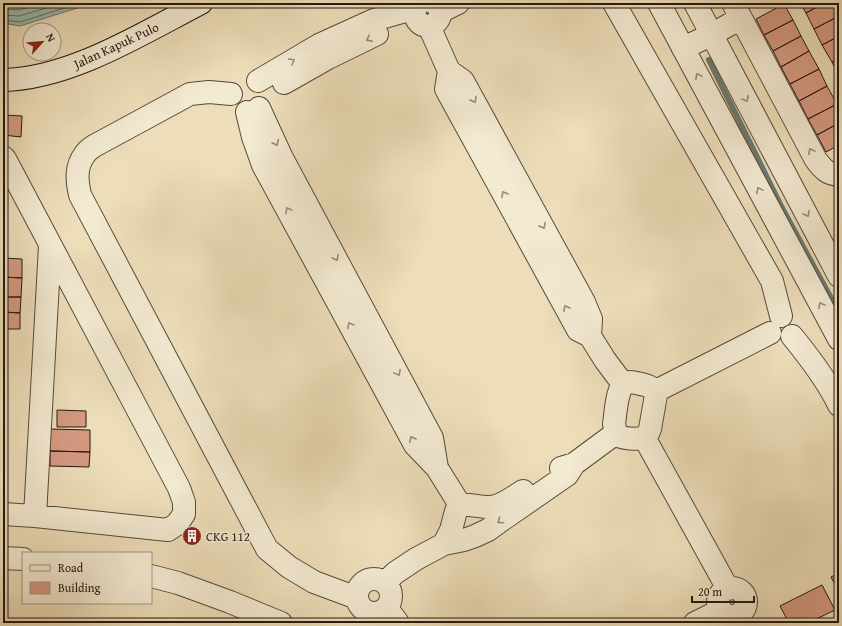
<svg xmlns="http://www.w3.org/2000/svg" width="842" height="626" viewBox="0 0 842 626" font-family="'Gentium Book Plus',serif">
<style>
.water{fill:#99bcae;stroke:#6a7a70}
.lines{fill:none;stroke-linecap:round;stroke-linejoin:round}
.shore{stroke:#5e6a60;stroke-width:1}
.stream{stroke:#6a7a70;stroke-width:6}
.building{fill:#d59a81;stroke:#231813}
.minor-casing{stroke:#564a3c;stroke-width:24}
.tertiary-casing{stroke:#564a3c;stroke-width:24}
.secondary-casing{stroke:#231813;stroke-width:24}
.minor{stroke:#f3ead2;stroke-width:22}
.tertiary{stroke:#f3ead2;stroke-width:22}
.secondary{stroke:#f3ead2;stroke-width:22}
.oneway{stroke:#958c7c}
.labels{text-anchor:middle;stroke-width:3;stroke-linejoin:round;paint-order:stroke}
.street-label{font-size:13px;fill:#231813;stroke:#f3ead2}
.poi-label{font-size:13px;fill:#231813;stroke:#f3ead2;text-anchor:start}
</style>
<rect width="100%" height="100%" fill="#eddeb9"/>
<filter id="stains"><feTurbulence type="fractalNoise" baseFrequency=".005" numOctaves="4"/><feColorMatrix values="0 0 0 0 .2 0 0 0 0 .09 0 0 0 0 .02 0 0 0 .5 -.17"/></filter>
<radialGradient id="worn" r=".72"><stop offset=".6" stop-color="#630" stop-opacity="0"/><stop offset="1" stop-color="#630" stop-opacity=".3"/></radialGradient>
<!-- water -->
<path class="water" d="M3,3h90l-73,23 -17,-3z"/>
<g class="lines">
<!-- shore -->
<path class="shore" d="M3,9l16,1 24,-7
M3,15l16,1 44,-13
M3,20l17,2 60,-19"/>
<!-- stream -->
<path class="stream" d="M709,60l73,148 57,105"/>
</g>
<!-- building -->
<path class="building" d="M800,3h24l-18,10z
M824,3h13l2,4v9l-25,13 -8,-16z
M784,4l9,16 -29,15 -8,-16z
M839,16v20l-17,9 -8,-16z
M793,20l8,16 -28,15 -9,-16z
M801,36l8,15 -28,16 -8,-16z
M839,36v22l-7,4 -10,-17z
M809,51l10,18 -29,15 -9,-17z
M839,58v19l-7,-15z
M819,69l8,17 -28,15 -9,-17z
M827,86l10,18 -29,15 -9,-18z
M837,104l2,4v15l-22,12 -9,-16z
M3,115l19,1 -1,21 -18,-2z
M839,123v22l-13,7 -9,-17z
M3,258l19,1v19l-19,-1z
M3,277l19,1 -1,19h-18z
M3,297h18l-1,16 -17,-1z
M3,312l17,1v16h-17z
M57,410l29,1v16h-29z
M50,429l40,1v22l-40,-1z
M50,451l40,1 -1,15 -39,-1z
M193,531l4,6 -6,3 -3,-6z
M839,573v19l-8,-15z
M822,585l13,25 -27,13h-19l-9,-17z"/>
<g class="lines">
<defs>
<path id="minor" d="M614,3l158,278 9,35
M733,3l83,157c7,9 11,14 23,15
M440,12l18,-9
M417,20c12,17 34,-6 17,-17
M429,26l20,45 14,10 121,221 7,17 -1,17
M683,48l28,-13 30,-17
M449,71l-3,18 132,241 12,6 15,24 18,24
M258,81l61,-36 55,-25 42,-12
M284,83l44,-25 49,-24
M231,94l-22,-2 -19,2 -96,52c-3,2 -7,5 -9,8 -10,13 -8,27 -5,41l187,354 22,18 25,15 43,16
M259,108l23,50 150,280 5,30
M247,112l6,25 10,28 152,280 22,23 23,37
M3,157l2,2 8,15 166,314 5,14v12l-7,10 -9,6 -133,-14 -32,-2
M792,336c18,22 35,44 47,69
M631,382c9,2 24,3 25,13l-6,34c-1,3 -3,6 -6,8 -5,3 -24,2 -28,-3 -1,-3 -1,-7 -2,-10 2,-13 2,-29 9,-40z
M656,391l114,-58
M644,437l84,152
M561,468l13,-4 42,-31
M460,505c10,-1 19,2 29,2 12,0 24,-10 34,-16
M35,516l15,-270
M444,544l7,-14 5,-19 4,-6
M357 596a17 17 0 1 1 34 0a17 17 0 1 1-34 0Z
M385,583l10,-10 21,-14 28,-15 20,-4 11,-4 13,-6 11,-8 68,-47 7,-11
M718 602a14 14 0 1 1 28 0a14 14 0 1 1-28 0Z
M387,608l11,15
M695,623l26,-13"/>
<path id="tertiary" d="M659,3l180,336
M695,3l144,273
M3,558l20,1
M151,576l27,7 52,19 51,21"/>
<path id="secondary" d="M3,80c67,-1 140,-47 198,-77"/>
</defs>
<!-- minor casing -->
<use href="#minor" class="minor-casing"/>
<!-- tertiary casing -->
<use href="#tertiary" class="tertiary-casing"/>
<!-- secondary casing -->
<use href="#secondary" class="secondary-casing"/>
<!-- minor -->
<use href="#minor" class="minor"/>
<!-- tertiary -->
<use href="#tertiary" class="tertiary"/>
<!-- secondary -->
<use href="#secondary" class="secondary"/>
</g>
<!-- one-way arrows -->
<defs><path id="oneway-chevron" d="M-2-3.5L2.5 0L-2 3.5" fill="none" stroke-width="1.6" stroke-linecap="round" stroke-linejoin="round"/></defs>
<g class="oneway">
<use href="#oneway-chevron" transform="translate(369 39) rotate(154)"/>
<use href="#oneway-chevron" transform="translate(292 61) rotate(-31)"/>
<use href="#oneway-chevron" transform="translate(698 76) rotate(-118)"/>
<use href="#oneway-chevron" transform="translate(746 99) rotate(62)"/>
<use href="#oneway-chevron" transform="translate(474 100) rotate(61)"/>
<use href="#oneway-chevron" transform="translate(276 143) rotate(65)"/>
<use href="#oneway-chevron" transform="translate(811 151) rotate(-118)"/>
<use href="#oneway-chevron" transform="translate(759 190) rotate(-118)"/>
<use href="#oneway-chevron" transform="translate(504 194) rotate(-119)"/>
<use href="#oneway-chevron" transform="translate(288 210) rotate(-118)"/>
<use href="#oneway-chevron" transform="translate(807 214) rotate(62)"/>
<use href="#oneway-chevron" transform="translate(543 226) rotate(61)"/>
<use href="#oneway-chevron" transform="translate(336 258) rotate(62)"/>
<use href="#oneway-chevron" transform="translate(821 305) rotate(-118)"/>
<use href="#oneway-chevron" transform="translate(566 308) rotate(-119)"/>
<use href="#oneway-chevron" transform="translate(350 325) rotate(-118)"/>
<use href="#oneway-chevron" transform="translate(398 373) rotate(62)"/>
<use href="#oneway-chevron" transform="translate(412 439) rotate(-119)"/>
<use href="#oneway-chevron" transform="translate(500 521) rotate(146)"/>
</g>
<!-- icons -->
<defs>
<symbol id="building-disc" viewBox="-11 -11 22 22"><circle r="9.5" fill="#8f2418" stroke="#f3ead2"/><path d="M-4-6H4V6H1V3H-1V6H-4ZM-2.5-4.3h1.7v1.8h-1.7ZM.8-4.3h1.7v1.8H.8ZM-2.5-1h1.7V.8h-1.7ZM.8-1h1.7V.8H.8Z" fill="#fff"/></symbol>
</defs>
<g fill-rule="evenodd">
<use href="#building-disc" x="181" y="525" width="22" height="22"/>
</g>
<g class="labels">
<!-- street labels -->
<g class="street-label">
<text transform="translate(116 45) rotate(-25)" y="5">Jalan Kapuk Pulo</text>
</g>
<!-- poi labels -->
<g class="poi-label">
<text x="206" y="541">CKG 112</text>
</g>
</g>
<!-- margin -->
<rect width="842" height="626" fill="none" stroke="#eddeb9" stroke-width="16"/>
<rect x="4" y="4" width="834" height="618" fill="none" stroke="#231813" stroke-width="2"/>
<rect x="8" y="8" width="826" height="610" fill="none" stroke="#231813"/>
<!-- legend -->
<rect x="22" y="552" width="130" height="52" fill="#f3ead2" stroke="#a09686"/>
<rect x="30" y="565" width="20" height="6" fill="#f3ead2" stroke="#a09686"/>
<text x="58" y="572" font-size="12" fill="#231813">Road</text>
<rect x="30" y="582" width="20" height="12" fill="#d59a81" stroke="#a09686"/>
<text x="58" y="592" font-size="12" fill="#231813">Building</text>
<!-- north arrow -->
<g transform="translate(42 42) rotate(63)"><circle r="19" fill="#f3ead2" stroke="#a09686"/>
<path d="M0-3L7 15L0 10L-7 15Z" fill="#8f2418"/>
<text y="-6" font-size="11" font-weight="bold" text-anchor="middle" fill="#231813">N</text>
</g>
<!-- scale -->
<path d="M692 596v6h62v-6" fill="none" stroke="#231813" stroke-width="2"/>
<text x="698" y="596" font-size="12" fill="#231813" stroke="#f3ead2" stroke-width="3" paint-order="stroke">20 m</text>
<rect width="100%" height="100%" filter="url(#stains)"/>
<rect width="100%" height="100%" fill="url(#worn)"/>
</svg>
